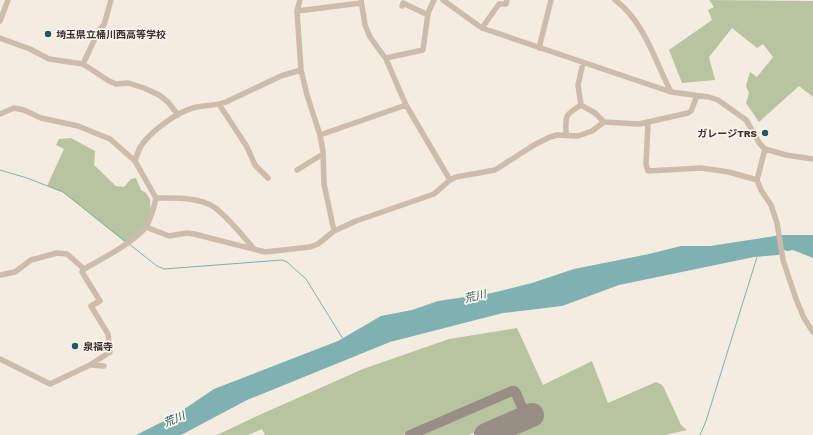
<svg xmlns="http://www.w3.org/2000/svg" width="813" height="435" viewBox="0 0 813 435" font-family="'Work Sans','Noto Sans JP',sans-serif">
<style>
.green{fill:#b8c4a0}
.water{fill:#7fb0b2}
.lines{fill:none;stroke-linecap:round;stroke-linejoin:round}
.stream{stroke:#7fb0b2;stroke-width:1}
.taxiway{stroke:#988e86;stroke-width:10}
.runway{stroke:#988e86;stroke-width:24}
.minor{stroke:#cdbbac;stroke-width:5.5}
.poi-dot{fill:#1f5a5e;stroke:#fbf5ee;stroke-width:1.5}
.labels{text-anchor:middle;stroke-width:3.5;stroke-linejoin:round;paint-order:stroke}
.poi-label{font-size:10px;font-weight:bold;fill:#3b302b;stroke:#fbf5ee;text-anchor:start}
.water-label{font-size:11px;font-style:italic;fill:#1f5a5e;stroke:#fbf5ee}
</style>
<rect width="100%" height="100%" fill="#f4ebe1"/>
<!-- green -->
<path class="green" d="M709,0l104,1v96l-14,-11 -40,36 -13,-19 3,-10 -3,-7 4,-14 7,5 16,-20 -10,-13 -6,4 -25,-20 -23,29 6,23 -33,3 -13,-33 43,-30 -4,-10 6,-3z
M71,138l24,13 -1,14 22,21 8,1 7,-8 5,-1 5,12 5,3 4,6 1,18 -5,10 -20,16 -63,-51 -16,-6 17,-37 -8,-4 3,-6z
M517,328l26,57 49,-24 16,42 48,-21 6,3 2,3 17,37 6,5 -22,5h-164l34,-15 -4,-11 -4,2 -11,-25 -113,49h-138l-3,-6 -14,6h-31l40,-19 106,-47 86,-30z
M513,394l8,19 -52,22h-52z"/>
<!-- water -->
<path class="water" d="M781,235h32v23l-20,-8 -5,1 -4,-1 -6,5 -24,2 -135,28 -57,21 -59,7 -113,29 -143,58 -66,35h-45l38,-19 40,-27 124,-48 43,-25 31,-6 26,-9 54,-8 40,-10 42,-14 75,-15 32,-8h29z"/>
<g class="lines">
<!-- stream -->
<path class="stream" d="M0,170l27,8 36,14 63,50
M129,244l28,22 7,3 118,-9 5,2 19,17 37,60
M700,435l6,-14 51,-164"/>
<!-- taxiway -->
<path class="taxiway" d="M410,435l102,-44h2l2,2 10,24"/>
<!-- runway -->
<path class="runway" d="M486,435l46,-20"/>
<!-- minor -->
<path class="minor" d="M300,0l-3,11 4,59 6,25 13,40 3,16 1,33 10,47
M361,0l4,25 5,12 16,22 20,46 44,75
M443,0l36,26 6,3 186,63 38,5 9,3 28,20 14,24 5,5 21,6 27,4
M615,0c29,21 40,61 56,92
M402,6l1,-3 25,12
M297,11l64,-8
M0,21l8,-21
M482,28l17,-24h7l1,-4
M0,38l30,11 19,10 34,5 26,17 7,3 12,-1 16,5 15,7 9,7 10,13
M539,48l12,-48
M386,58l37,-8 5,-37 6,-13
M83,64l16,-34 5,-5 7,-25
M219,104l28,43 8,18 13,13
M581,105l14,8 9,9 35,2 49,-11 3,-2 6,-15
M581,105l-3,-20 5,-22
M0,114l14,-6 10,2 17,8 37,8 32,13 25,22 21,37c-2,9 -5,21 -10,29 -12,15 -44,32 -62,42l-2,3 18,29 -9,5 17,28 2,18 -20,13 -40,19 -50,-25
M648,123l-2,41 2,7 53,-3 28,4 28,8
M320,135l86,-30
M566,136c0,-20 -3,-20 15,-31
M765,149l-8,31 4,10 10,15 6,18 6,37 13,39 8,19 9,14
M135,161c2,-5 3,-11 6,-15 9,-14 36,-34 52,-38 11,-3 22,-2 33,-6l55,-26 20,-6
M297,170l26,-16
M156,198c19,0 42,-1 58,9 11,8 30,30 39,41
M146,227l23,9 18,-3 7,1 71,18 45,-5 8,-3 16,-13 22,-10 78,-27 16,-14 6,-3 39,-7 39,-25 16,-8 7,-2 21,1 14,-5 12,-9
M0,275l15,-3 16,-12 26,-7 10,1 17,15
M91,365l13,1"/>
</g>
<!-- markers -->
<g class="poi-dot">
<circle cx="48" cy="34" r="4"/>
<circle cx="765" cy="133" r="4"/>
<circle cx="75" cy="346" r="4"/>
</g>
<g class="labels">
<!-- poi labels -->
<g class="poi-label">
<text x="56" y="38">埼玉県立桶川西高等学校</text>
<text x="757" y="137" text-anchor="end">ガレージTRS</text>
<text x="83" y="350">泉福寺</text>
</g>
<!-- water labels -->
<g class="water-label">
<text transform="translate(475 296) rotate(-14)" y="4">荒川</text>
<text transform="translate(174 419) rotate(-23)" y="4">荒川</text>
</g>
</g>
</svg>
